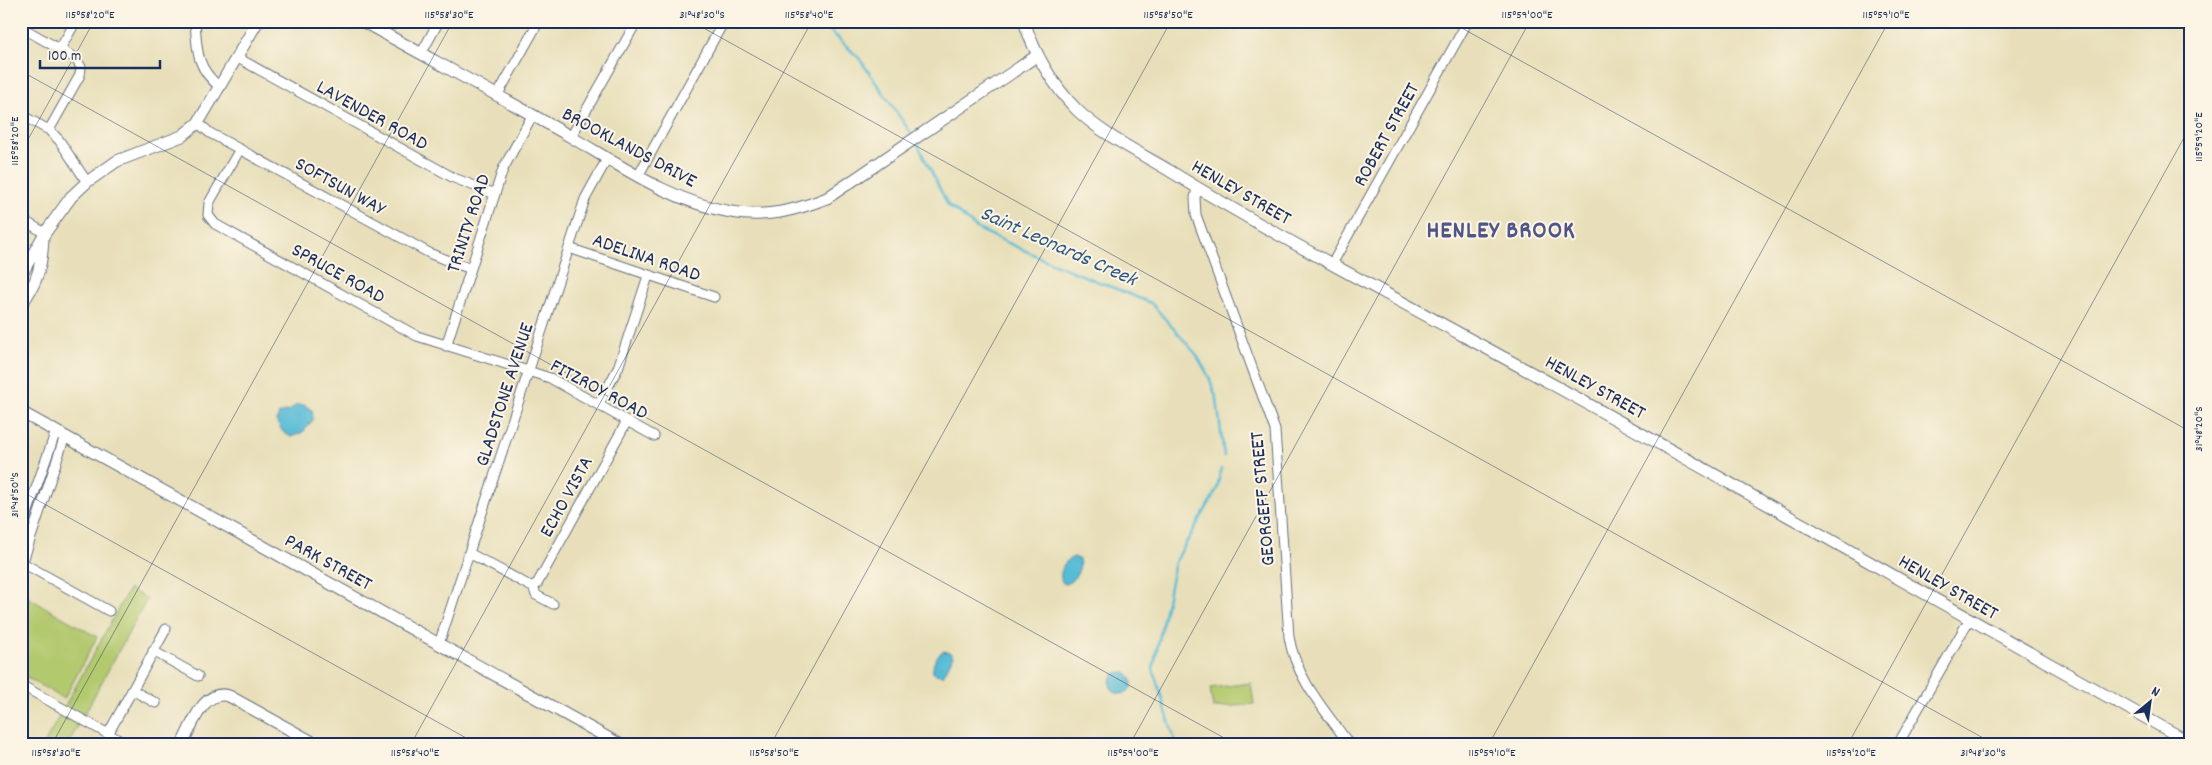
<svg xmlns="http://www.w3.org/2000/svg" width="2212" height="765" viewBox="0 0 2212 765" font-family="Dekko,sans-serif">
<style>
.green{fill:#b3c96e;stroke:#677c66}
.water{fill:#57bbd6;stroke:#39759a}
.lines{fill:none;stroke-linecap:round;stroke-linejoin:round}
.stream{stroke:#57bbd6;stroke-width:2.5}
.minor-casing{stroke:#636d7e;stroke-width:11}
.tertiary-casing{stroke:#636d7e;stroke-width:13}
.minor{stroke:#fff;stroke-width:9}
.tertiary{stroke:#fff;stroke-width:11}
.ticks{fill:none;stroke:#1b2f5e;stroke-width:1;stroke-opacity:0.45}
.labels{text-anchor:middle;stroke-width:4;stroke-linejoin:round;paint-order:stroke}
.street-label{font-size:20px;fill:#1b2f5e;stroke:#fcf5e5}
.water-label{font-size:21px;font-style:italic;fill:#2d5982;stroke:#fcf5e5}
.district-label{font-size:25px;font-weight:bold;letter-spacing:1px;fill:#515689;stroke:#fcf5e5}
.neatline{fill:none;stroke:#1b2f5e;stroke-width:2}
.ticks-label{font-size:12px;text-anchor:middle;fill:#1b2f5e}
</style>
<rect width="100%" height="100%" fill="#fcf5e5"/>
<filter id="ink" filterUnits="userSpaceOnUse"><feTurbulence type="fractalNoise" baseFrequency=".02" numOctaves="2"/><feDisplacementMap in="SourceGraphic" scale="10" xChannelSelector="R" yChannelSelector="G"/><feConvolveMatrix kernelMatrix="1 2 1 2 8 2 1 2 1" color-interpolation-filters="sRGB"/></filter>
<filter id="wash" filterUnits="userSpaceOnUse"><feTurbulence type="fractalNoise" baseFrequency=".0096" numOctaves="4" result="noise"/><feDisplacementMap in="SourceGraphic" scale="20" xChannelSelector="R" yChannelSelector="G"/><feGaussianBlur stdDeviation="1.12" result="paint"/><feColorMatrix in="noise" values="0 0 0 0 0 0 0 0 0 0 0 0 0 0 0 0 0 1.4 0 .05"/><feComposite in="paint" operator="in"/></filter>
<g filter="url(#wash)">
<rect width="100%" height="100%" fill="#e8dfba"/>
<!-- green -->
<path class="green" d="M129,589l18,10 -79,145h-24z
M22,594l75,43 -33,62 -43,-25z
M1251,683l3,21 -41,4 -3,-20z"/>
<!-- water -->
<path class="water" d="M296,405h8l8,5 1,10 -10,12 -12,5 -8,-5 -7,-11 3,-7 11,-4z
M1074,557l5,2c3,10 -4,22 -14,25l-3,-2c-4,-11 2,-22 12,-25z
M943,651l8,2 2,4 -10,19 -10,-3c-1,-8 3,-18 10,-22z
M1110 683a11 11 0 1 1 22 0a11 11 0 1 1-22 0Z"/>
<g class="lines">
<!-- stream -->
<path class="stream" d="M820,21l39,37 54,78
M916,141l32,64 30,24 74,34 99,40 45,51 13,23 8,23 7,56
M1176,744l-23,-75 22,-107 36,-62 6,-11 4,-20"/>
</g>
</g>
<g filter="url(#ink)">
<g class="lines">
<defs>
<path id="minor" d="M195,21c2,29 1,47 25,66
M766,21l4,2
M21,27l54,31 6,9 -1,8 -31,55
M60,49l16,-28
M421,54l18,-33
M238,58l216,120 41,16
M497,96l42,-75
M21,115l28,15 10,10 28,42
M198,123l12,10 221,121 40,15
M571,137l66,-116
M240,149l-31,54 -1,12 7,9 202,112 133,42 104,58
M638,176l86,-155
M1197,188l-2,10 1,17 79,215 14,207c7,42 36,73 60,107
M21,219l24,14
M569,248l145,49
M1332,264l136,-243
M446,346l57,-177 29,-53
M599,404l19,-36 30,-92
M21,531l35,-100
M469,553l61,33 7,-2 90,-163
M21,562l88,49
M21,567l44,-131
M533,586l3,9 17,9
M439,644l146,-445 22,-40
M153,651l45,25
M21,685l105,59
M132,690l24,13
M108,734l58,-105
M1898,744l71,-124"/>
<path id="tertiary" d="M362,21c70,39 140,76 209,116 50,29 101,65 160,75 35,6 63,-1 96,-14l211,-143
M1024,21c10,32 29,65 53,89 26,25 63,43 93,61 95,59 194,110 292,164 245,132 485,273 729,408
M21,275l24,-42 26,-36 16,-15 30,-21 65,-25 16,-13 60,-102
M21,304c17,-21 21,-40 22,-66
M21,412l598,332
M182,744c10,-18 21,-56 47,-48l87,48"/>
</defs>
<!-- minor casing -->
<use href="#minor" class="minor-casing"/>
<!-- tertiary casing -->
<use href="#tertiary" class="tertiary-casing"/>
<!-- minor -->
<use href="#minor" class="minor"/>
<!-- tertiary -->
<use href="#tertiary" class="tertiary"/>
</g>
</g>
<!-- ticks -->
<path class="ticks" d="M691,21l1303,723M1449,21l742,411M21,71l1214,673M21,152l73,-131M21,491l456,253M52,744l401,-723M411,744l401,-723M771,744l400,-723M1130,744l400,-723M1489,744l400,-723M1848,744l343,-619"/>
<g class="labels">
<!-- street labels -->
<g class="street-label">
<text transform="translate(373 114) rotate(29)" y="7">LAVENDER ROAD</text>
<text transform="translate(1385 134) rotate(-61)" y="7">ROBERT STREET</text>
<text transform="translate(630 146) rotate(28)" y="7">BROOKLANDS DRIVE</text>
<text transform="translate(341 185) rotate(29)" y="7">SOFTSUN WAY</text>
<text transform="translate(1242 191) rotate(30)" y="7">HENLEY STREET</text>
<text transform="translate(467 223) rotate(-72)" y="7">TRINITY ROAD</text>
<text transform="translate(647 256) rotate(19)" y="7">ADELINA ROAD</text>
<text transform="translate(339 272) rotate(29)" y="7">SPRUCE ROAD</text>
<text transform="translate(1596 386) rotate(29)" y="7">HENLEY STREET</text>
<text transform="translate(600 388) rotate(28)" y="7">FITZROY ROAD</text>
<text transform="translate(503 394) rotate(-72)" y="7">GLADSTONE AVENUE</text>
<text transform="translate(565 496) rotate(-61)" y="7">ECHO VISTA</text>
<text transform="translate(1261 499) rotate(-95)" y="7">GEORGEFF STREET</text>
<text transform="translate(329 561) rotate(29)" y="7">PARK STREET</text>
<text transform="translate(1949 586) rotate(30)" y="7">HENLEY STREET</text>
</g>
<!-- water labels -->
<g class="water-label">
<text transform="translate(1059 245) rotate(24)" y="7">Saint Leonards Creek</text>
</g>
<!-- district labels -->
<g class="district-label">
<text x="1501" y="237">HENLEY BROOK</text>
</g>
</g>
<!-- margin -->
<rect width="2212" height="765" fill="none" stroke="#fcf5e5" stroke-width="55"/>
<!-- north arrow -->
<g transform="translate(2150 702) rotate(29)" stroke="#fcf5e5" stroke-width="4" paint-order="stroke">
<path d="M0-4L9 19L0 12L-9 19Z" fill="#1b2f5e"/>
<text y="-8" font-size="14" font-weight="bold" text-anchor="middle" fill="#1b2f5e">N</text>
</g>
<!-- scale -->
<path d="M40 60v8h120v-8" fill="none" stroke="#1b2f5e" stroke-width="2.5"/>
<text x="48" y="60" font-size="15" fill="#1b2f5e" stroke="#fcf5e5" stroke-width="4" paint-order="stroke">100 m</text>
<rect x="28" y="28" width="2156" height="710" class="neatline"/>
<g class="ticks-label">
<text x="90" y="18">115°58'20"E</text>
<text x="449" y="18">115°58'30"E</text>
<text x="702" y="18">31°48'30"S</text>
<text x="809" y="18">115°58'40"E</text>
<text x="1168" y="18">115°58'50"E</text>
<text x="1527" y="18">115°59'00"E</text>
<text x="1886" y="18">115°59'10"E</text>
<text transform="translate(2198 137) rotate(-90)" y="4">115°59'20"E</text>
<text transform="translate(14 141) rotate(-90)" y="4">115°58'20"E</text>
<text transform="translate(2198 429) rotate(-90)" y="4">31°48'20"S</text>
<text transform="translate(14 495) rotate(-90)" y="4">31°48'50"S</text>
<text x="56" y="756">115°58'30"E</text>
<text x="415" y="756">115°58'40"E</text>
<text x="774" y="756">115°58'50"E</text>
<text x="1133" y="756">115°59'00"E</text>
<text x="1492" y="756">115°59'10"E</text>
<text x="1851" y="756">115°59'20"E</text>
<text x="1983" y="756">31°48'30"S</text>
</g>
</svg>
